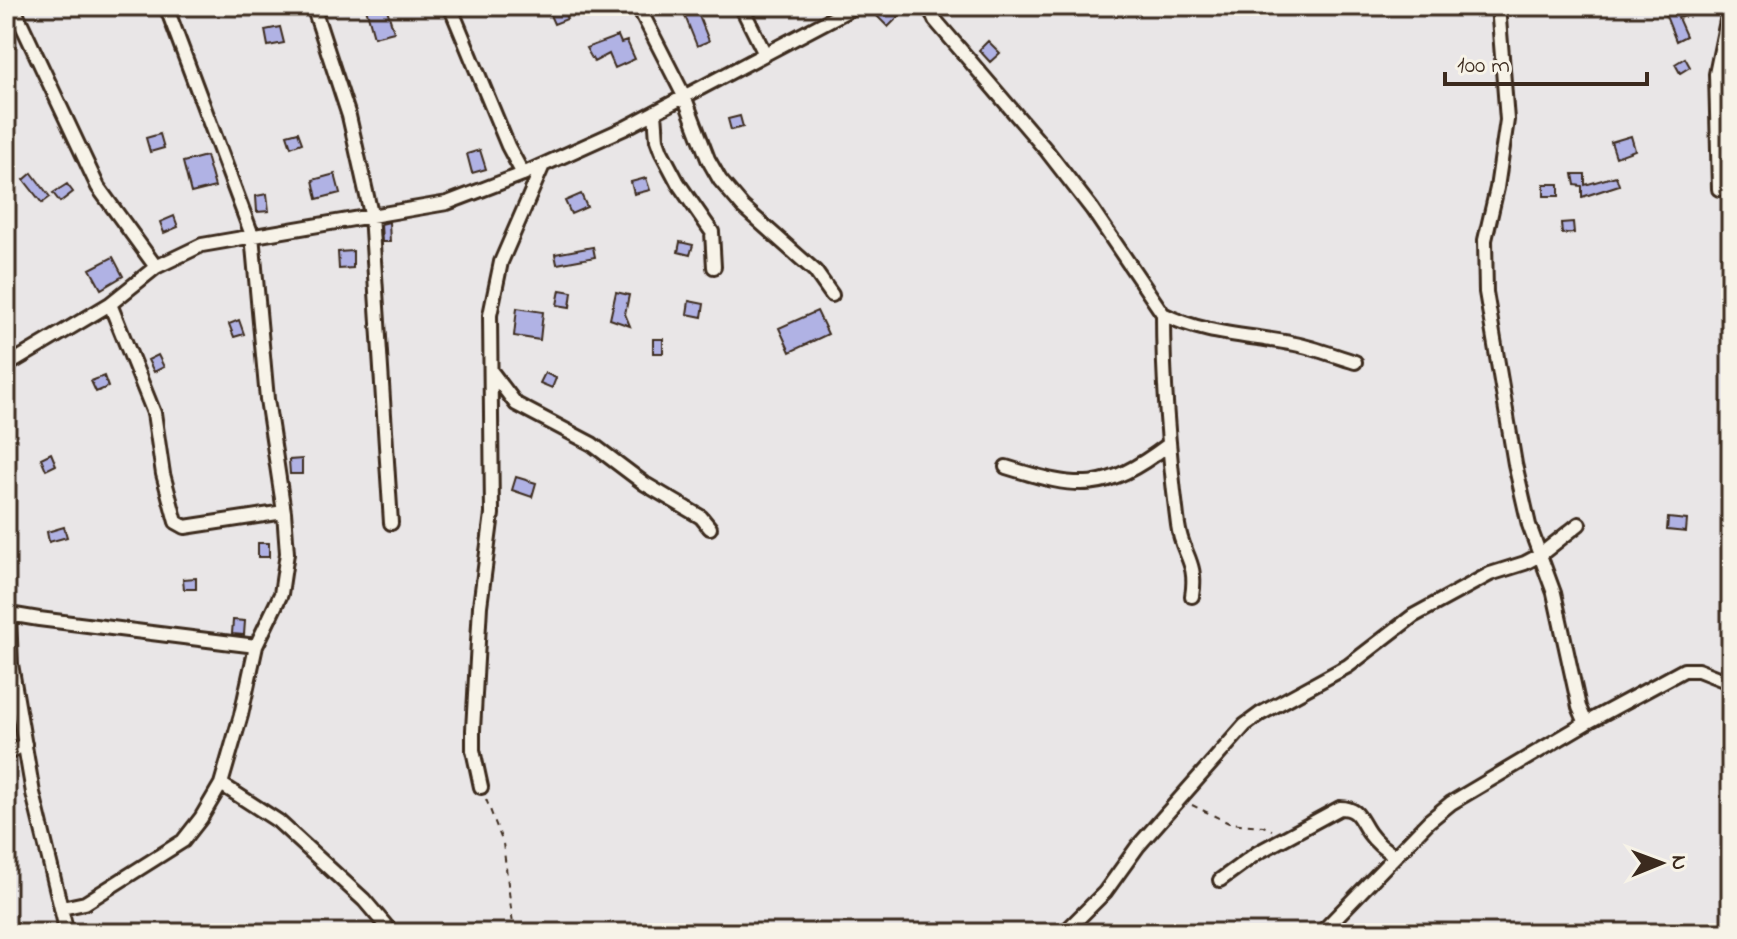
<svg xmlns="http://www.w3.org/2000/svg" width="1737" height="939" viewBox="0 0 1737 939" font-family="'Indie Flower',sans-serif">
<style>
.building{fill:#b0b2e4;stroke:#3b2a1e;stroke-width:2}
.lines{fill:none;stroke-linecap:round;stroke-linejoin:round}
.minor-casing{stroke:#3b2a1e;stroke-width:18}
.path{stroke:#3b2a1e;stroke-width:2;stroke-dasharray:6 6;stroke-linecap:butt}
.minor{stroke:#f7f3e8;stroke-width:12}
</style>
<rect width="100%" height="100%" fill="#e9e6e7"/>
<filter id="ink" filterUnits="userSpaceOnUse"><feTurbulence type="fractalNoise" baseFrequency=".0125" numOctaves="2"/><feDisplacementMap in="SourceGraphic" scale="16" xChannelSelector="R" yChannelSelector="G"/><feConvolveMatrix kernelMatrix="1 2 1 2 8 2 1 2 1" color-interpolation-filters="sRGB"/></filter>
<g filter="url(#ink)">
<!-- building -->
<path class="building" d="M373,6h13l8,26 -20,5 -8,-29z
M546,6h15l6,13 -13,5z
M681,6h14l14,35 -12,5z
M885,6h24l-21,21 -12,-12z
M1662,6h47v4l-31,8 8,18 -10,5z
M280,27l4,16 -16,3 -3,-16z
M618,36l3,7 6,-2 8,18 -20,9 -6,-14 -15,8 -8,-14z
M988,41l12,12 -10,9 -11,-12z
M1685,58l5,9 -10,6 -5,-9z
M740,116l3,11 -12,3 -3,-11z
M298,132l4,11 -11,4 -4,-12z
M160,134l4,14 -14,4 -4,-14z
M1631,136l4,14 -19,7 -5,-15z
M480,150l6,19 -14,4 -5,-19z
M206,156l9,31 -24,6 -8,-31z
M32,173l18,24 -8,6 -18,-23z
M335,174l5,19 -23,6 -4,-19z
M1573,174h12v11l31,-9 3,9 -37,12v-11l-7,-1z
M646,178l4,12 -16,4 -3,-12z
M67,184l6,8 -13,10 -7,-9z
M1544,184h15v12h-15z
M267,194l2,17 -12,1 -1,-16z
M581,194l6,13 -16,7 -6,-13z
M174,216l4,11 -14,6 -4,-11z
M389,222l1,20h-8l-1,-18z
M1573,222l1,11 -12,1 -1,-11z
M680,242l13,3 -3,10 -12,-3z
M593,247l2,10 -38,7 -2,-10z
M353,251v17l-14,1 -1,-17z
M113,257l10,19 -22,13 -11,-20z
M560,290l12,2 -2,15 -13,-2z
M616,292l13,3 -4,19 5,12 -20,-7z
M689,301l15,3 -2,13 -15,-3z
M517,308l26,4 -3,28 -26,-4z
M817,311l11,23 -38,18 -11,-24z
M239,320l5,14 -10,3 -5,-13z
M653,339h10v14h-10z
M158,355l6,12 -10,5 -6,-12z
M545,373l11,5 -4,10 -12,-5z
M104,376l4,11 -12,5 -5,-11z
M51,453l5,12 -10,5 -5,-12z
M302,459v15h-12l-1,-14z
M516,477l20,6 -4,14 -20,-7z
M1668,518l19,2 -1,12 -19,-2z
M64,527l3,10 -18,5 -2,-10z
M258,543h11v14h-11z
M196,578v11h-12l-1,-10z
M233,620l12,1 -1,14 -12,-1z"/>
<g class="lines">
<defs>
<path id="minor" d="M13,6l85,181 58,80
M313,6l36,110 22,98 20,309
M450,6l58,140 15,28 102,-46 231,-122
M638,6l46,90 24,63 12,21 23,27 72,64 17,24
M741,6l24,48
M929,6l6,14 112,131 45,58 71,105c41,21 88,21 132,30 20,4 40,12 60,18
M1498,6l9,114 -10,68 -12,52 1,52 29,172 14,61 25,68 25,114 7,16
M655,112l2,28 4,11 17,32 34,49 2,35
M1719,189l-3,-115 14,-68
M110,304l44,109 9,61 13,48 9,5 99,-15
M1163,314c0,71 6,141 15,211 4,30 20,36 14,71
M6,366l104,-62 46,-37 46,-22 245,-42 76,-29
M491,371l25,33 76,40 53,40 56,33 9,11
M1006,467c74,23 98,26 162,-22
M7,610l2,4 30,5 217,27
M9,614l2,50 22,129 34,140
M6,754l19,-10
M221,784l57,37 86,79 28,33
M481,787l-8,-37v-20l7,-124 12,-92 -2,-199 11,-53 42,-97
M1220,880l37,-27 83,-45c19,0 19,11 29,25 7,10 16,17 26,23
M62,908l23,-5 98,-62 18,-23 20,-34 20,-69 15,-69 25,-52 6,-41 -3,-41 -17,-113 -15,-164 -86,-229
M1064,933l41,-41 33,-46 107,-121 15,-11 88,-48 65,-50 77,-42 35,-11 15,-8 39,-31
M1321,933l108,-112 22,-18 135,-80 98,-53h14l33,13"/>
</defs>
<!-- minor casing -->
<use href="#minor" class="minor-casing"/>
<!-- path -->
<path class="path" d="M486,799l17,44 11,90
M1192,805l37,18 34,3 9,4"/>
<!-- minor -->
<use href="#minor" class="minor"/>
</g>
</g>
<!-- margin -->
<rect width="1737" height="939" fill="none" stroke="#f7f3e8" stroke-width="32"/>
<rect x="16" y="16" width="1705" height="907" fill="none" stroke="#3b2a1e" stroke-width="3" filter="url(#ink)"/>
<!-- north arrow -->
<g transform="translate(1661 863) rotate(89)" stroke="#f7f3e8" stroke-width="6" paint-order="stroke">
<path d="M0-6L14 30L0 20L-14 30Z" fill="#3b2a1e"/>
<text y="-12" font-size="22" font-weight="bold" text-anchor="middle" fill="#3b2a1e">N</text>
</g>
<!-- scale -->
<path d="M1445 72v12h202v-12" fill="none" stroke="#3b2a1e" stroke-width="4"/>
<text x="1457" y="72" font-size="24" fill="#3b2a1e" stroke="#f7f3e8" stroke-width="6" paint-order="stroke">100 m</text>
</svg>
